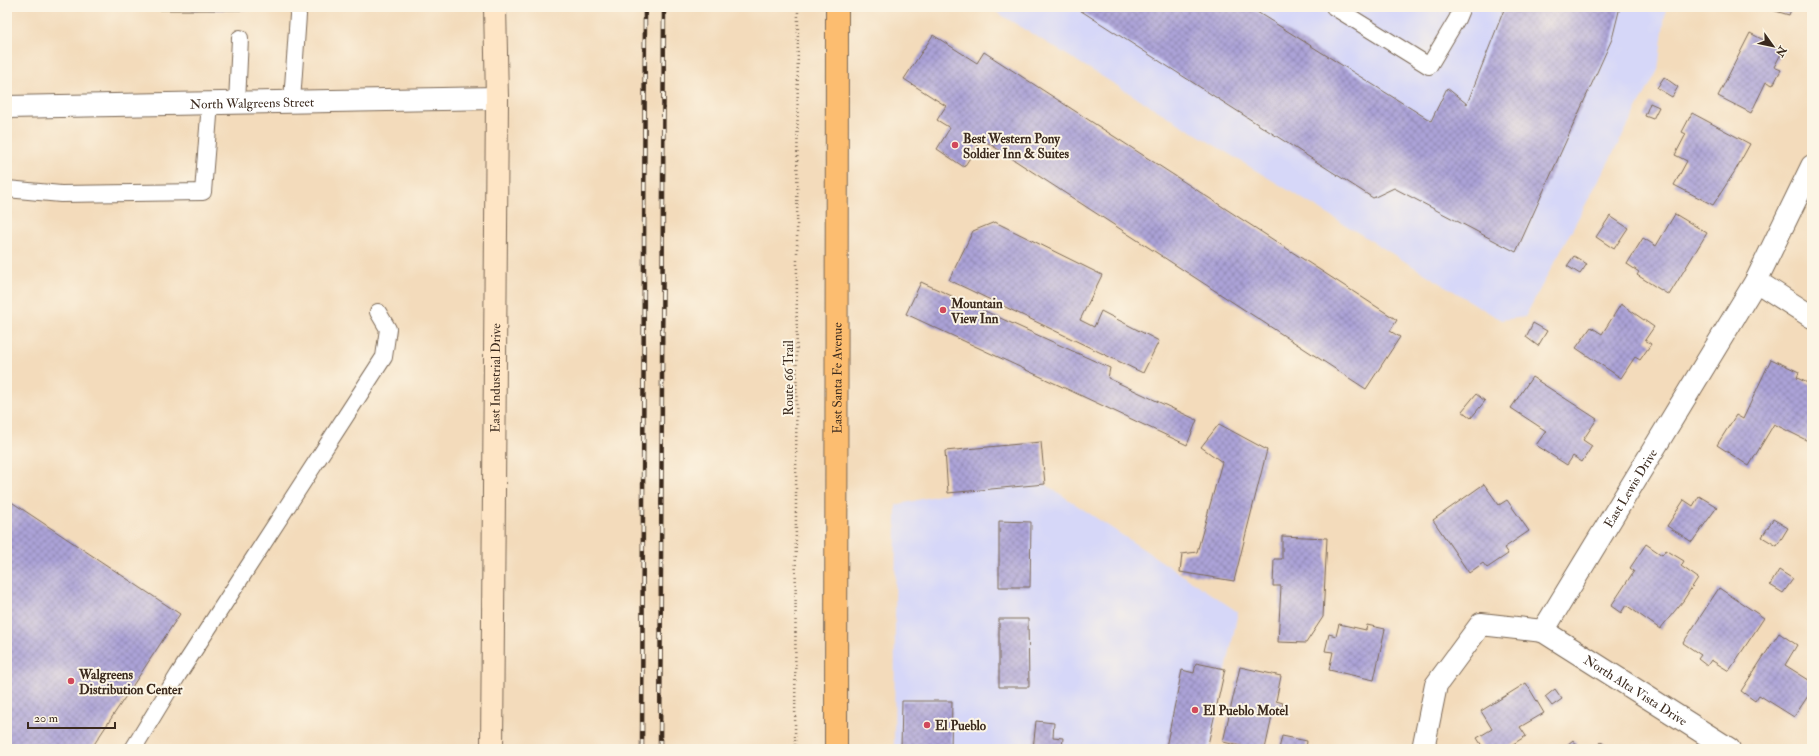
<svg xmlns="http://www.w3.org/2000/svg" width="1819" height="756" viewBox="0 0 1819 756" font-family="'IM FELL Double Pica',serif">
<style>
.built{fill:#d6d7f8}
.building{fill:url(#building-cross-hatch)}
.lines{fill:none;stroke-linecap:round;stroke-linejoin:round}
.lane-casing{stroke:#7b6855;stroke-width:18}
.street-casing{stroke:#7b6855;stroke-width:24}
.secondary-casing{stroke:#7b6855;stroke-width:24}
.primary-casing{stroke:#7b6855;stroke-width:24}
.path{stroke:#7b6855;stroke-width:2.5;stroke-dasharray:1 3;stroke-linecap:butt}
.lane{stroke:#fff;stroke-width:16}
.street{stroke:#fff;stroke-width:22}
.secondary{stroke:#fee5c5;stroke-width:22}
.primary{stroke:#fcbd6f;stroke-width:22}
.rail-casing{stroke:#3b2a1e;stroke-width:4.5}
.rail{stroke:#fcf5e5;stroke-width:3;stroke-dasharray:9;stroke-linecap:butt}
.poi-dot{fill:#d1495b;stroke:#fcf5e5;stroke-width:1.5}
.labels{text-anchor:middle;stroke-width:4;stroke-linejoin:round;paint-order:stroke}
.street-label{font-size:13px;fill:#3b2a1e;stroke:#fcf5e5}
.poi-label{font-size:13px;font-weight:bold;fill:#3b2a1e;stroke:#fcf5e5;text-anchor:start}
</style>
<defs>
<pattern id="building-cross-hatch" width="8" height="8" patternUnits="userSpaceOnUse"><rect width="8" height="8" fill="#aca3d8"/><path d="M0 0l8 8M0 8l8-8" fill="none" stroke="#8d85af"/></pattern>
</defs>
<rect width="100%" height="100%" fill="#fcf5e5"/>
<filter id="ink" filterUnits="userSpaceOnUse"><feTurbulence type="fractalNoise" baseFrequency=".025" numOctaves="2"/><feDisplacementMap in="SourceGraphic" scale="8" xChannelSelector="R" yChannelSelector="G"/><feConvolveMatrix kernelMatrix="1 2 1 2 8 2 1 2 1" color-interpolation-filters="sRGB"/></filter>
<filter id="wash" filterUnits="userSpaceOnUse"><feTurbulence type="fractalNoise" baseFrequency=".012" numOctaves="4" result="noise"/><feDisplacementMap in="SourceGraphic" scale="16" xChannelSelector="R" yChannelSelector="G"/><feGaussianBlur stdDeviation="0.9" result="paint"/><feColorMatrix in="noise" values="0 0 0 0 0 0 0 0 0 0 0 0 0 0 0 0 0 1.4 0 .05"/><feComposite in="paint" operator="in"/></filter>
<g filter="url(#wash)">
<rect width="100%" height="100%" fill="#f3dbbb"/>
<!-- built -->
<path class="built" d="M988,7h678l-8,63 -133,247 -24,3z
M1045,484l193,128 -28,137h-316l2,-244 52,-12z"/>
<g id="blocks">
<!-- building -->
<path class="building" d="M160,7h108v3h-108z
M1075,7h174l182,114 16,-33 20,16 38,-97h115l-8,32 -96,213 -122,-64 -21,10z
M1762,7h30l-3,8z
M1750,33l33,17 -9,17 7,3 -8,15 -7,-3 -15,31 -33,-17z
M933,35l44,28 7,-11 413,268 -7,11 10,6 -34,52 -384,-250 -18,28 -27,-18 13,-21 -13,-8 9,-14 -42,-27z
M1664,77l14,10 -6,10 -15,-9z
M1650,103l9,4 -6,12 -8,-3z
M1692,113l58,31 -15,27 -22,34 -39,-20 13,-24 -12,-6 11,-21 -4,-2z
M1675,214l32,19 -38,62 -32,-20 2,-3 -12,-8 16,-26 13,8z
M1610,216l18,12 -14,21 -18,-12z
M995,222l107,53 -22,45 14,7 7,-16 58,30 -16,32 -194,-93 24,-49z
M1574,256l13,8 -7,10 -13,-8z
M921,282l189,86 -2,10 89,42 -10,25 -281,-131z
M1621,304l33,23 -9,13 6,4 -11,16 -5,-3 -14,21 -45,-30 15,-21 11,7z
M1533,323l14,8 -9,15 -12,-9z
M1771,359l28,13 -2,6 15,7v52l-2,5 -36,-18 -25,42 -32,-21 19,-30 7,4z
M1532,377l65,42 -14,21 9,6 -10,16 -9,-6 -6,9 -31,-20 10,-14 -35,-23z
M1476,394l9,7 -14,17 -9,-7z
M1219,424l48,26 -33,131 -54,-9 2,-18 15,-2 25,-90 -21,-15z
M1041,442l4,42 -97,9 -3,-42z
M1484,484l15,21 8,-5 22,31 -25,17 4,6 -21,14 -4,-5 -14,10 -36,-53z
M1699,496l18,11 -25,35 -25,-16 17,-26 9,6z
M7,499l173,115 -89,135h-84z
M1773,519l15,9 -11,18 -15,-9z
M999,521l32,1 -1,65h-31z
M1282,536l45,2 -4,79 -17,26 -28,-1 3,-56h-8l1,-27h8z
M1646,544l16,11 4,-5 18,11 -3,5 17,12 -15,23 -23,28 -34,-24 -5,8 -10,-7 23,-35 -4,-3z
M1779,570l14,9 -10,14 -13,-8z
M1719,588l45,30 -35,53 -18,-11 -4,6 -9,-7 3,-4 -18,-12z
M999,619h29l1,68h-30z
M1339,624l27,6 1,-5 18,4 -11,51 -45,-10 4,-18 -8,-1 4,-17 7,2z
M1779,633l18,12 -12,20 27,17v8l-18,27 -35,-22 -4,6 -14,-10z
M1196,663l29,6 -18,80h-31l-10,-2 16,-77 12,3z
M1240,667l41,9 -5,25 7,2 -3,11 -7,-2 -8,37h-11l-31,-7z
M1526,683l18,30 -24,14 6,9 -21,13h-21l-7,-11 15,-9 -11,-18z
M1555,689l7,10 -10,7 -7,-9z
M902,701h50l-1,48h-50z
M1036,721l18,2 -1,14 10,1 -1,11h-29z
M1282,736l25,5 -1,8h-27z
M1573,740l7,9h-18z
M1601,742l10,7h-15z"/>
</g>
</g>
<g filter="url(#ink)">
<use href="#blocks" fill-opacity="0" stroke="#7b6855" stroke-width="1"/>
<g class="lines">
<defs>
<path id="lane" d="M1334,7l95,59 28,-47 5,-12
M292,101l6,-86
M237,103l3,-65
M7,189l54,5 142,-2 7,-89
M133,749l45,-74 206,-318 4,-28 -10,-17"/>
<g id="street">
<path id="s1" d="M7,107l490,-9"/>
<path d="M1756,281l56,36"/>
<path id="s2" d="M1543,631l186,118"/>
<path id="s3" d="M1423,749l13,-64 45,-61 62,7 213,-350 56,-115"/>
</g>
<g id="secondary">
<path id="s4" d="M492,749l5,-651 -2,-91"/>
</g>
<g id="primary">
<path id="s5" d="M836,749l1,-742"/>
</g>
</defs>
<!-- lane casing -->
<use href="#lane" class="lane-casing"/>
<!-- street casing -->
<use href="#street" class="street-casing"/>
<!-- secondary casing -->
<use href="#secondary" class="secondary-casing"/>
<!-- primary casing -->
<use href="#primary" class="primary-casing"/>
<!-- path -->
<path class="path" d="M795,749l3,-742"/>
<!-- lane -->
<use href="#lane" class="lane"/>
<!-- street -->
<use href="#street" class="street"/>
<!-- secondary -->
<use href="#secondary" class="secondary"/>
<!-- primary -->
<use href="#primary" class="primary"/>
<defs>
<path id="rail" d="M642,749l3,-742
M660,749l4,-742"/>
</defs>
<!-- rail casing -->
<use href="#rail" class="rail-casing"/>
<!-- rail -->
<use href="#rail" class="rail"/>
</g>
</g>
<!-- markers -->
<g class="poi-dot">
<circle cx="955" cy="145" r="4"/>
<circle cx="943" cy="310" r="4"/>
<circle cx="71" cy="681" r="4"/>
<circle cx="1195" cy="710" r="4"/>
<circle cx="927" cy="725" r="4"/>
</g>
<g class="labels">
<!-- street labels -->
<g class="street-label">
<text dy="5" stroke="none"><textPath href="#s1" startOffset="245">North Walgreens Street</textPath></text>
<text dy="5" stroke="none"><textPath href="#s4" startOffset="371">East Industrial Drive</textPath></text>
<text transform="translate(788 378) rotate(-90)" y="5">Route 66 Trail</text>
<text dy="5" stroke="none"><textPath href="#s5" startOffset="371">East Santa Fe Avenue</textPath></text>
<text dy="5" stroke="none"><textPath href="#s3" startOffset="371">East Lewis Drive</textPath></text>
<text dy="5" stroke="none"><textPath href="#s2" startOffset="110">North Alta Vista Drive</textPath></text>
</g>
<!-- poi labels -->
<g class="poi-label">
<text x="963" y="143">Best Western Pony<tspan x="963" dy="15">Soldier Inn &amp; Suites</tspan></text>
<text x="951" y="308">Mountain<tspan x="951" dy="15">View Inn</tspan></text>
<text x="79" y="679">Walgreens<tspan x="79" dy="15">Distribution Center</tspan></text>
<text x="1203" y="715">El Pueblo Motel</text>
<text x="935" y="730">El Pueblo</text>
</g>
</g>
<!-- margin -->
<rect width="1819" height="756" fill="none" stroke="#fcf5e5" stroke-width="24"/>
<!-- north arrow -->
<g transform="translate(1773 46) rotate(123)" stroke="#fcf5e5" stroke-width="3" paint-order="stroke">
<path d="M0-3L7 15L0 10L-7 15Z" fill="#3b2a1e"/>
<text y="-6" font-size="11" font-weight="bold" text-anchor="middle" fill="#3b2a1e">N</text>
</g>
<!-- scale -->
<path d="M28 722v6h87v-6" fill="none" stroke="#3b2a1e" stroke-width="2"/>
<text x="34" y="722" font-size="12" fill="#3b2a1e" stroke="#fcf5e5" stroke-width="3" paint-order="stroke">20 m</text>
</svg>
